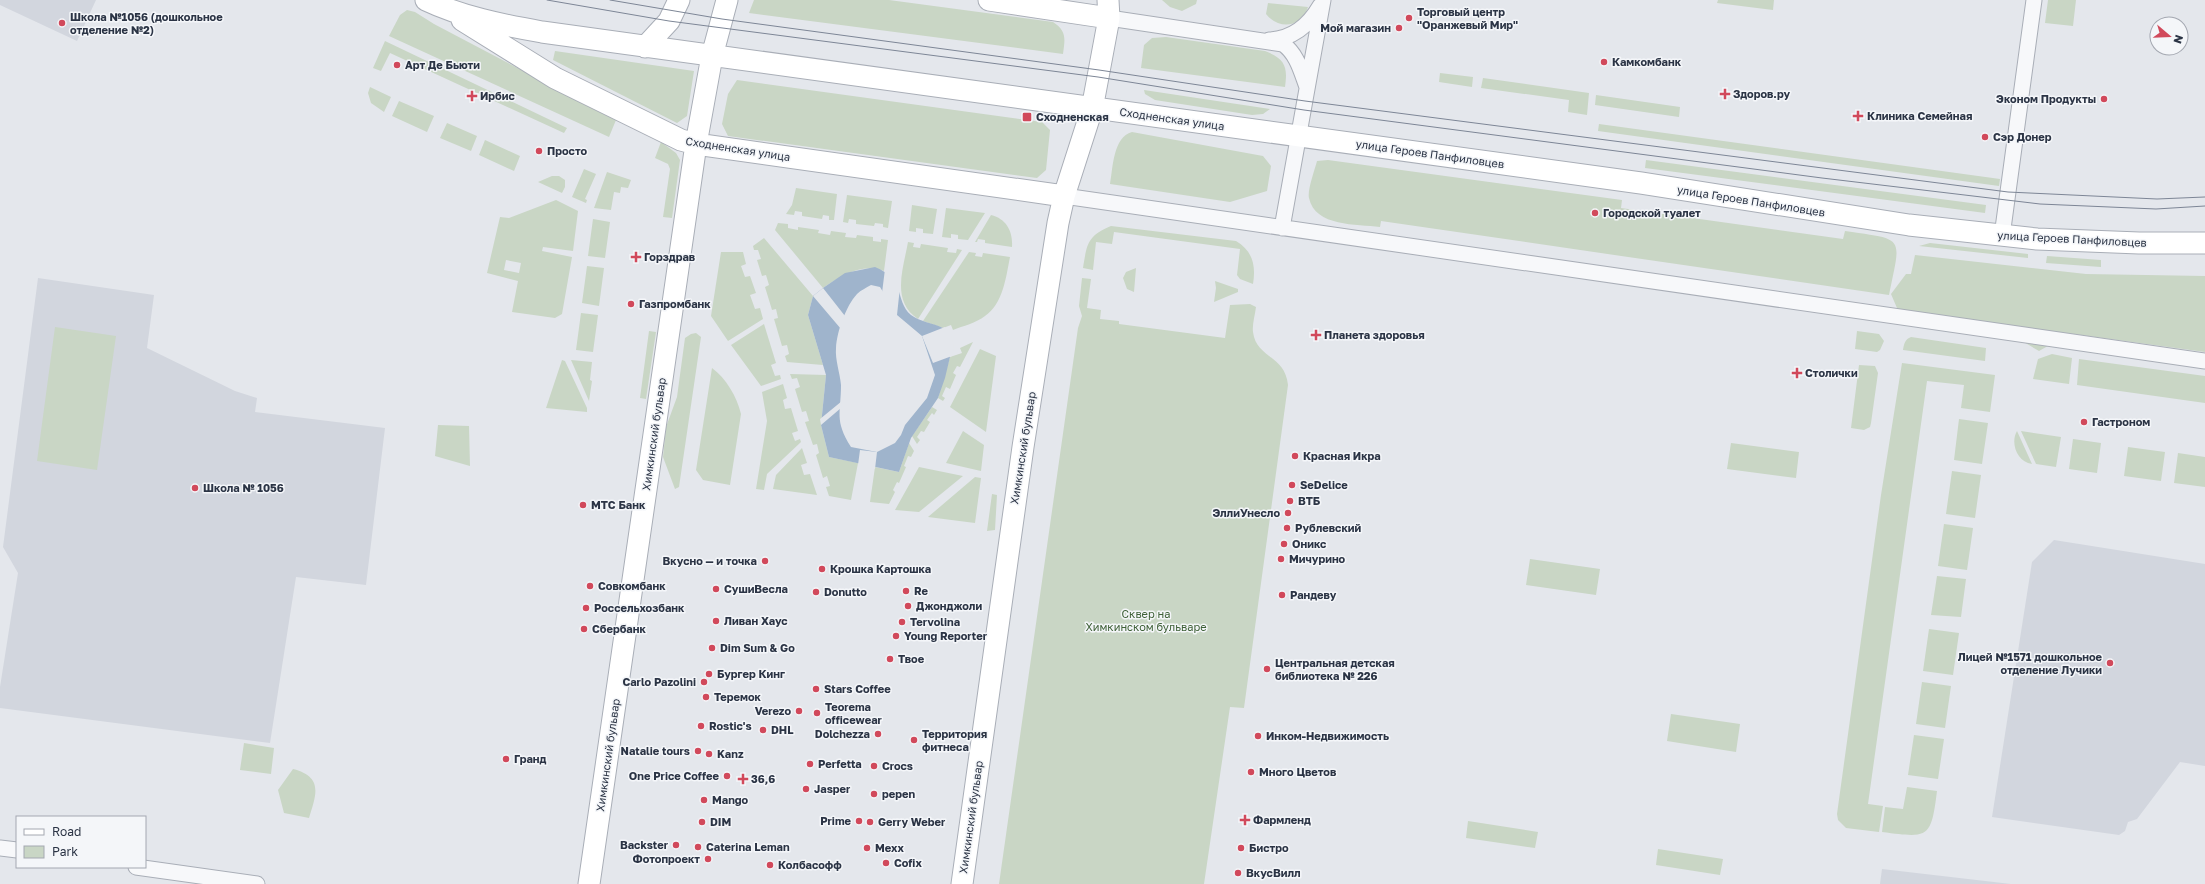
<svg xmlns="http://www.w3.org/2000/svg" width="2205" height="884" viewBox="0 0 2205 884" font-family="'Golos Text',sans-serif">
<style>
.built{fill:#d2d6de}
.green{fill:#c9d6c5;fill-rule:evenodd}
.water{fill:#9fb4cc;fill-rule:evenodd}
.pier{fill:#e4e7ec}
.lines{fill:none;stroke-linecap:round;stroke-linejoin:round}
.minor-casing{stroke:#a9aeb7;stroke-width:17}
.secondary-casing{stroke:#a9aeb7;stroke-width:23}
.minor{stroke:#f7f8fa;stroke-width:15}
.secondary{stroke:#fff;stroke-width:21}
.tram{stroke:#7d8696;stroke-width:1}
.poi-dot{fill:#d1495b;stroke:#f4f6f9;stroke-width:1.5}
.labels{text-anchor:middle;stroke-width:3;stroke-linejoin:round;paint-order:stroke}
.poi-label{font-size:11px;font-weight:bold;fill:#2b3445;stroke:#f4f6f9;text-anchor:start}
.street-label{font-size:11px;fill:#2b3445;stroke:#f4f6f9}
.park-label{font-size:11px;fill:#3f6138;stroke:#f4f6f9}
</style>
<rect width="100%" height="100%" fill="#e4e7ec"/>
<!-- built -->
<path class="built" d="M0,0h96l-19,41 -77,-36z
M38,278l116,17 -7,53 88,43 22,7 -2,14 130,16 -19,157 -70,-8 -26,166 -270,-35v-21l18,-114 -15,-26z
M2054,540l151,24v202l-25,-4 -43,57 -9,3 -3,9 -6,4 -127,-18 40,-255z
M1882,869l129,15h-131z"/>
<!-- green -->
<path class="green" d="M754,0h135l164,22c14,9 12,17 10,32l-314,-41z
M1162,0h35l-1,4 -14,7 -12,-4z
M1718,0h56l-1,10 -56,-7z
M2048,0h28l-3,26 -28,-3z
M1268,3l40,4c-7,21 -29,23 -42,7z
M407,10l8,2 19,12 182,96 -7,17 -220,-101 11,-21z
M1166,37l99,14c20,8 23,15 20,36l-144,-19 3,-23 8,-7z
M385,41l182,87 -3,5 -174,-80 -9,18 -8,-3z
M555,51l139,20 -7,45 -10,7 -124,-63z
M1440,73l33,4 -1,10 -33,-5z
M1483,78l106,15 -2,22 -19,-3 1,-12 -88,-12z
M737,80l305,42 8,8 -4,40 -9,8 -309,-42 -6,-12 6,-30z
M370,87l21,10 -7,15 -13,-9 -3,-10z
M1144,90l126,19 -7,5 -11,1 -97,-15 -10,-6z
M1596,95l84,12 -1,10 -84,-12z
M399,101l35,15 -7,16 -35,-16z
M447,123l30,13 -6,15 -31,-13z
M1599,124l401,55 -1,7 -401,-55z
M1132,132l131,24 8,10 -4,25 -37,11 -120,-18c3,-16 3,-47 22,-52z
M485,140l35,16 -6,15 -35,-16z
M661,142l15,11 4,7 -8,58 -9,-1 7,-48 -2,-5 -13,-6z
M1328,160l294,40 -1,8 222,31 2,-8c61,9 56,4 44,64l-508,-74 -1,6c-23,-3 -65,0 -71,-29 -2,-7 6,-29 8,-37z
M1646,160l340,45 -1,8 -340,-45z
M584,169l12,5 -11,25 2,1 -1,3 -14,-6z
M607,172l24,8 -3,8 -7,-1 -1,6 -6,-1 -3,18 -17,-2z
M552,176h7l6,4v7l-3,6 -24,-11z
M796,188l41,6 -3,26h-5v-4l-6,-1 -1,4 -20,-3v-4l-7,-1 -1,4 -8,-1 6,-9z
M847,195l45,6 -4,27 -5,-1v-3l-8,-1 -1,3 -18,-2v-4l-7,-1 -1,4 -5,-1z
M556,200l22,11 -5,40 -30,-4 -1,4 30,6 -10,57 -7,4 -43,-6 6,-31 -31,-8 13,-56 9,1zM506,260l15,3 -2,10 -15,-3z
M912,205l25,4 -4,25 -10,-1v-4l-7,-1v4l-7,-1z
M946,208l39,5 -17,27 -10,-1v-4l-7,-1v4l-9,-1z
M991,215c16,4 22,17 21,32l-27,-4v-3l-7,-1 -1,3h-2z
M593,219l17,3 -5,36 -17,-2z
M778,223l10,1v4l10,2v-3l21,3 -1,3 12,2 1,-4 15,2 -1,4 11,1 1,-3 16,2v4l8,1v-3l7,1 -4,31c-21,-9 -44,5 -61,17l-48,-58z
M1111,226l125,15c17,10 20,25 17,43l-13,-5 -3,-4 3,-26 -126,-17 -2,12 -16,-2 -3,28 -10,-2c4,-24 4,-32 28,-42z
M764,238l49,58 -5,19 15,50 -36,-3 -2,-6 4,-2 -2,-9 -5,1 -8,-27 4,-1 -2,-9 -4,1 -7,-23 4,-2 -3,-10 -4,1 -5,-16 4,-1 -3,-9h-4l-1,-4z
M908,242l6,1 -1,4 7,1 1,-4 27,4 -1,4 9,1 1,-4 5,1 -44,69c-27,-18 -15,-49 -10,-77z
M1930,243l98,11v4l-109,-12z
M721,252h22l3,12 -5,2 4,11 5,-1 6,17 -6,2 5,14 5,-1 3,11 -35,22 -17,-25z
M969,252l7,1 -1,3 7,1 1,-4 27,4c-4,20 -7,47 -25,59 -9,7 -22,10 -32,14l-2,-5 -8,3 -20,-7z
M1915,255l171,19 119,2v76l-146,-20 -4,10 -16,9 -17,-10 -7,-10 -32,-10 -15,9 -68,-15 -9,-21 15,-20h5z
M2047,256l54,4v7l-55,-4z
M587,266l17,2 -5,38 -17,-3z
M1136,268l-2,24 -7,-3 -4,-11 3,-6z
M1082,278l9,1 -4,29 14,2 -1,9 19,2v3l106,14 5,-33 20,-1 6,3c-1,8 -4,18 -3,25 3,26 32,23 35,53l-44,323 -14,-1 -26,177h-205l79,-556 4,-12 -3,-10z
M1215,281l23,8v3l-24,10 2,-14z
M581,313l17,2 -5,37 -17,-2z
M764,324l12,39 -5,2 4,11 5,-1 1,4 -20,7 -30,-41z
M55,327l61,9 -19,134 -60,-9z
M649,331l7,1 -10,67 -6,-1z
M1857,331l22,3 5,7 -4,9 -3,2 -22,-3z
M696,333l5,4 -22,150 -4,2 -12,-32 3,-30 11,-30 8,-59 6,-4z
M1911,337l75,11 -1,13 -82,-11c1,-6 2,-11 8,-13z
M973,342l-13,25 -3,-1 -4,7 3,2 -6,14 -4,-2 -4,9 3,2 -2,3 -5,-3 12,-41 12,-4 -2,-5z
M980,349l16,7 -10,76 -36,-25z
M2052,354l20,4 -3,26 -36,-5 5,-20z
M2079,359l126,17v27l-128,-18z
M562,360l3,1 22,47v4l-41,-4z
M571,360l21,2 -2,18 2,1 -3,20z
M1902,363l93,12 -5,37 -29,-4 3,-23 -37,-4 -59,423 15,2 -4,26 -33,-4 -8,-8 -1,-6 44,-319z
M1859,365l16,1 3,7 -7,50 -1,4 -6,3 -13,-2z
M712,368c14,10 25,29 29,46l-11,71 -27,-5 -7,-10z
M790,374l36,1 -5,50 8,32 29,6 -7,37 -22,-4 -3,-9 4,-1 -3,-10 -4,2 -7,-23 3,-2 -2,-9 -4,1 -8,-23 4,-1 -3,-10 -4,1 -7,-23 5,-2 -3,-9 -5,1z
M783,384l4,14 -4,2 2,9 6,-1 7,23 -6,2 3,8 5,-2 1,3 -34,32 -3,16 -8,-1 11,-68 -5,-29z
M932,407l5,3 -3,5 -2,-2 -5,7 3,2 -6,10 -3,-1 -4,6 3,3 -3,4 -5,-8z
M1959,419l29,4 -6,41 -28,-4z
M438,425l31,1 1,40 -35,-10z
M963,431l21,14 -3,26 -35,-8z
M2017,431l15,33c-15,-2 -22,-21 -15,-33z
M2021,431l40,6 -5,30 -20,-3z
M2073,439l28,4 -4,30 -28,-4z
M909,443l5,8 -3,6 -3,-1 -4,10 2,1 -7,16 -2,-1 -4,8 2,2 -6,12 -19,-2 5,-35 24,5z
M1731,443l68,9 -3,26 -69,-9z
M2128,447l37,5 -4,29 -37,-5z
M802,448l5,15 -6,2 3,10 6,-1 7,21 -44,-6 3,-14z
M2178,453l27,4v30l-31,-4z
M919,467l44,9 -44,36 -24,-2z
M1952,471l29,4 -6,43 -29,-4z
M975,477l6,1 -6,45 -47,-6z
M992,494l5,1 -2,35 -8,1z
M1944,524l29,4 -6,42 -29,-4z
M1530,559l70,10 -4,26 -70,-10z
M1937,576l29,3 -5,38 -30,-2z
M1929,629l30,4 -6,42 -30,-4z
M1922,682l29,4 -6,42 -29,-4z
M1671,714l69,10 -4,28 -69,-11z
M1914,735l30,4 -6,40 -30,-4z
M244,743l30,5 -3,26 -31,-4z
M293,769c31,8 23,26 16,49l-25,-5 -6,-23z
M1907,787l30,4c-6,48 -8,47 -55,41l3,-25 18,2z
M1468,821l70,11 -3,16 -69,-10z
M1658,849l65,10 -3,16 -64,-10z"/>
<!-- water -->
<path class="water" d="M875,267c32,13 19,33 36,48 9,7 22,8 32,13l7,29 -5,21 -7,20 -27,40 -12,34 -70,-15 -8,-32 5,-50 -18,-60 5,-19 10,-8 22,-15zM871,285l9,2 17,28 25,21 13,39 -8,23 -22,27 -4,10 -6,8 -18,9 -26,-5c-17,-27 -10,-34 -10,-62 -1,-12 -6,-25 -5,-37 1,-17 10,-42 21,-54 4,-4 9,-6 14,-9z"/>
<!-- pier -->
<path class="pier" d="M885,269l6,3 9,15 -3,28h-3l-12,-22z
M823,288l22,28 -4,13 -28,-33z
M945,327l6,9 3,10 -2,10 -19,7 -11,-27z
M842,401l-1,7 -20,17 -1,-6z
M860,450l17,2 -2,17 -17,-4z"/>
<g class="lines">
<defs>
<path id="minor" d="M1109,18l174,26c14,10 18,27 24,43
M1269,40c23,-1 40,-15 51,-34
M1064,196l1141,165
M1282,228l41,-228
M2002,236l32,-236
M0,848l17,2
M136,867l121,17"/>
<path id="secondary" d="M426,0c36,17 76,25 116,32l1099,151 268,42 128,14 102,4h66
M989,0l120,18
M462,20l93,58 126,62 15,4 368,52
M645,47l24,-26 10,-21
M589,884l107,-740 16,-88 15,-56
M962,884l61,-437 35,-224 6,-27 28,-87 17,-91 -1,-18"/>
</defs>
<!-- minor casing -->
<use href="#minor" class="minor-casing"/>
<!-- secondary casing -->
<use href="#secondary" class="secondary-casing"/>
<!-- minor -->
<use href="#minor" class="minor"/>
<!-- secondary -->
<use href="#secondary" class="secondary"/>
<!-- tram -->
<path class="tram" d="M547,0l122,21 429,56 206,33 518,68 218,26 116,5 49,-3
M610,0l112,19 377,51 206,31 703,91 149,7 48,-2"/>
</g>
<!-- markers -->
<g class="poi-dot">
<circle cx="1409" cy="18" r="4"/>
<circle cx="62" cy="23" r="4"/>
<circle cx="1399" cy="28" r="4"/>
<circle cx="1604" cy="62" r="4"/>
<circle cx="397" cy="65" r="4"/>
<path d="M1723 88h4v4h4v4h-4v4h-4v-4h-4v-4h4z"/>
<path d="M470 90h4v4h4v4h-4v4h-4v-4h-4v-4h4z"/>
<circle cx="2104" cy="99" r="4"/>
<path d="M1856 110h4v4h4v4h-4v4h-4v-4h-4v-4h4z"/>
<rect x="1022" y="112" width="10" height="10" rx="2"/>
<circle cx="1985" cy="137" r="4"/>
<circle cx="539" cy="151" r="4"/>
<circle cx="1595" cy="213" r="4"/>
<path d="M634 251h4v4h4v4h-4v4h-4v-4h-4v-4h4z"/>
<circle cx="631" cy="304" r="4"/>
<path d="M1314 329h4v4h4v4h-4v4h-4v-4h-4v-4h4z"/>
<path d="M1795 367h4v4h4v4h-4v4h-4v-4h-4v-4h4z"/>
<circle cx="2084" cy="422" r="4"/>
<circle cx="1295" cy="456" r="4"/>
<circle cx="1292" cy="485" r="4"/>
<circle cx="195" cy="488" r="4"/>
<circle cx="1290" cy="501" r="4"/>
<circle cx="583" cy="505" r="4"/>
<circle cx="1288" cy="513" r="4"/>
<circle cx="1287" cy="528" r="4"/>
<circle cx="1284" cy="544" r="4"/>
<circle cx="1281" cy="559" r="4"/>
<circle cx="765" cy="561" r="4"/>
<circle cx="822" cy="569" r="4"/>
<circle cx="590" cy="586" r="4"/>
<circle cx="716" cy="589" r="4"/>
<circle cx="906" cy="591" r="4"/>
<circle cx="816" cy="592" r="4"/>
<circle cx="1282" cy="595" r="4"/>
<circle cx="908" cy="606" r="4"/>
<circle cx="586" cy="608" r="4"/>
<circle cx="716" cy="621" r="4"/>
<circle cx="902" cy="622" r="4"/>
<circle cx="584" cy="629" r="4"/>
<circle cx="896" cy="636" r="4"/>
<circle cx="712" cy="648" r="4"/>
<circle cx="890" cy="659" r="4"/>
<circle cx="2110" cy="663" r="4"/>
<circle cx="1267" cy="669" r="4"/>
<circle cx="709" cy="674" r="4"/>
<circle cx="704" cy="682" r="4"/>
<circle cx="816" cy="689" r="4"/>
<circle cx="706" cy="697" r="4"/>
<circle cx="799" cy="711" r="4"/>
<circle cx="817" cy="713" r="4"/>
<circle cx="701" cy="726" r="4"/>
<circle cx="763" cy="730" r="4"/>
<circle cx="878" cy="734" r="4"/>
<circle cx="1258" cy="736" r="4"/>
<circle cx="914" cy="740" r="4"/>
<circle cx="698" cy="751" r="4"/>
<circle cx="709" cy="754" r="4"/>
<circle cx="506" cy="759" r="4"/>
<circle cx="810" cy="764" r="4"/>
<circle cx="874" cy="766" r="4"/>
<circle cx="1251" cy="772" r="4"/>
<circle cx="727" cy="776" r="4"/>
<path d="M741 773h4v4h4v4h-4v4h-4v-4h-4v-4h4z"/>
<circle cx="806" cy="789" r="4"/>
<circle cx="874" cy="794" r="4"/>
<circle cx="704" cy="800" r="4"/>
<path d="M1243 814h4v4h4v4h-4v4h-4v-4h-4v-4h4z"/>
<circle cx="859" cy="821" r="4"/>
<circle cx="702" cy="822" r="4"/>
<circle cx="870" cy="822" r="4"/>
<circle cx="676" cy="845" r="4"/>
<circle cx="698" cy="847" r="4"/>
<circle cx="867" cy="848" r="4"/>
<circle cx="1241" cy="848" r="4"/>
<circle cx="708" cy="859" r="4"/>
<circle cx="886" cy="863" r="4"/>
<circle cx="770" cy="865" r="4"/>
<circle cx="1238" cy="873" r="4"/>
</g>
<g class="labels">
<!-- poi labels -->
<g class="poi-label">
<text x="1417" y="16">Торговый центр<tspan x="1417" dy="13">"Оранжевый Мир"</tspan></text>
<text x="70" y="21">Школа №1056 (дошкольное<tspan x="70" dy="13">отделение №2)</tspan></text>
<text x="1391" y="32" text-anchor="end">Мой магазин</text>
<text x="1612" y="66">Камкомбанк</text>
<text x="405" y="69">Арт Де Бьюти</text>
<text x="1733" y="98">Здоров.ру</text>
<text x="480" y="100">Ирбис</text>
<text x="2096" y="103" text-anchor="end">Эконом Продукты</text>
<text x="1867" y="120">Клиника Семейная</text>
<text x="1036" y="121">Сходненская</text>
<text x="1993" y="141">Сэр Донер</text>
<text x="547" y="155">Просто</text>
<text x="1603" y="217">Городской туалет</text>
<text x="644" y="261">Горздрав</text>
<text x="639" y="308">Газпромбанк</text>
<text x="1324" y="339">Планета здоровья</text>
<text x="1805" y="377">Столички</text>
<text x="2092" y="426">Гастроном</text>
<text x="1303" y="460">Красная Икра</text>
<text x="1300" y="489">SeDelice</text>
<text x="203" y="492">Школа № 1056</text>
<text x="1298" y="505">ВТБ</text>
<text x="591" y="509">МТС Банк</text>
<text x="1280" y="517" text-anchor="end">ЭллиУнесло</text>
<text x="1295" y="532">Рублевский</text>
<text x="1292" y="548">Оникс</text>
<text x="1289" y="563">Мичурино</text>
<text x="757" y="565" text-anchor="end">Вкусно — и точка</text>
<text x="830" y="573">Крошка Картошка</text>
<text x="598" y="590">Совкомбанк</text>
<text x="724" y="593">СушиВесла</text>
<text x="914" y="595">Re</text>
<text x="824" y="596">Donutto</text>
<text x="1290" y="599">Рандеву</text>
<text x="916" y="610">Джонджоли</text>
<text x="594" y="612">Россельхозбанк</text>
<text x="724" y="625">Ливан Хаус</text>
<text x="910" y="626">Tervolina</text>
<text x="592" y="633">Сбербанк</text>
<text x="904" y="640">Young Reporter</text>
<text x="720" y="652">Dim Sum &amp; Go</text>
<text x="2102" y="661" text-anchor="end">Лицей №1571 дошкольное<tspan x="2102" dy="13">отделение Лучики</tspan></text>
<text x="898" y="663">Твое</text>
<text x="1275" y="667">Центральная детская<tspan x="1275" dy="13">библиотека № 226</tspan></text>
<text x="717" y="678">Бургер Кинг</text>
<text x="696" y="686" text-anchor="end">Carlo Pazolini</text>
<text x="824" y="693">Stars Coffee</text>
<text x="714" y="701">Теремок</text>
<text x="825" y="711">Teorema<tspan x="825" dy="13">officewear</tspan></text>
<text x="791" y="715" text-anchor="end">Verezo</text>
<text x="709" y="730">Rostic's</text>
<text x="771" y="734">DHL</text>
<text x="870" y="738" text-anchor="end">Dolchezza</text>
<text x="922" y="738">Территория<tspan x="922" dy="13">фитнеса</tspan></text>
<text x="1266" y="740">Инком-Недвижимость</text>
<text x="690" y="755" text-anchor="end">Natalie tours</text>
<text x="717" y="758">Kanz</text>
<text x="514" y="763">Гранд</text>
<text x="818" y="768">Perfetta</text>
<text x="882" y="770">Crocs</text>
<text x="1259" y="776">Много Цветов</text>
<text x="719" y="780" text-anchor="end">One Price Coffee</text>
<text x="751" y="783">36,6</text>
<text x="814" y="793">Jasper</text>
<text x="882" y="798">pepen</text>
<text x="712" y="804">Mango</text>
<text x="1253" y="824">Фармленд</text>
<text x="851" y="825" text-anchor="end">Prime</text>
<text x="710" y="826">DIM</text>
<text x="878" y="826">Gеrry Weber</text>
<text x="668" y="849" text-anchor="end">Backster</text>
<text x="706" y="851">Caterina Leman</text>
<text x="875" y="852">Mexx</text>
<text x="1249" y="852">Бистро</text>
<text x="700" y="863" text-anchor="end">Фотопроект</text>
<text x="894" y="867">Cofix</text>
<text x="778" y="869">Колбасофф</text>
<text x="1246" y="877">ВкусВилл</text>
</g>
<!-- street labels -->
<g class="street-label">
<text transform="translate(1172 119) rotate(8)" y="4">Сходненская улица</text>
<text transform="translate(738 149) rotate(9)" y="4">Сходненская улица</text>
<text transform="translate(1430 154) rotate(8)" y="4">улица Героев Панфиловцев</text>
<text transform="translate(1751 201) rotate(9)" y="4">улица Героев Панфиловцев</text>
<text transform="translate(2072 239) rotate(3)" y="4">улица Героев Панфиловцев</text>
<text transform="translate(654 434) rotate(-82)" y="4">Химкинский бульвар</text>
<text transform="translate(1023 448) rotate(-81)" y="4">Химкинский бульвар</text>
<text transform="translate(608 755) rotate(-82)" y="4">Химкинский бульвар</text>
<text transform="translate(971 817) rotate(-82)" y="4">Химкинский бульвар</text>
</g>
<!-- park labels -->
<g class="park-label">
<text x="1146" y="618">Сквер на<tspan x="1146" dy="13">Химкинском бульваре</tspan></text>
</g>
</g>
<!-- legend -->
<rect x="16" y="816" width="130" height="52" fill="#f4f6f9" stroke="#a4a8b1"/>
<rect x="24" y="829" width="20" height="6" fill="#ffffff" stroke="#a4a8b1"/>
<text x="52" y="836" font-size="12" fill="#2b3445">Road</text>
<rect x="24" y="846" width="20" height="12" fill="#c9d6c5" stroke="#a4a8b1"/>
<text x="52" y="856" font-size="12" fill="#2b3445">Park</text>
<!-- north arrow -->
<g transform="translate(2169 36) rotate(109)"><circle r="19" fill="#f4f6f9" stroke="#a4a8b1"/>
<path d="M0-3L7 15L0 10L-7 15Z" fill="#d1495b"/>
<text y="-6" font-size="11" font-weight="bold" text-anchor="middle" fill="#2b3445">N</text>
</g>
</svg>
